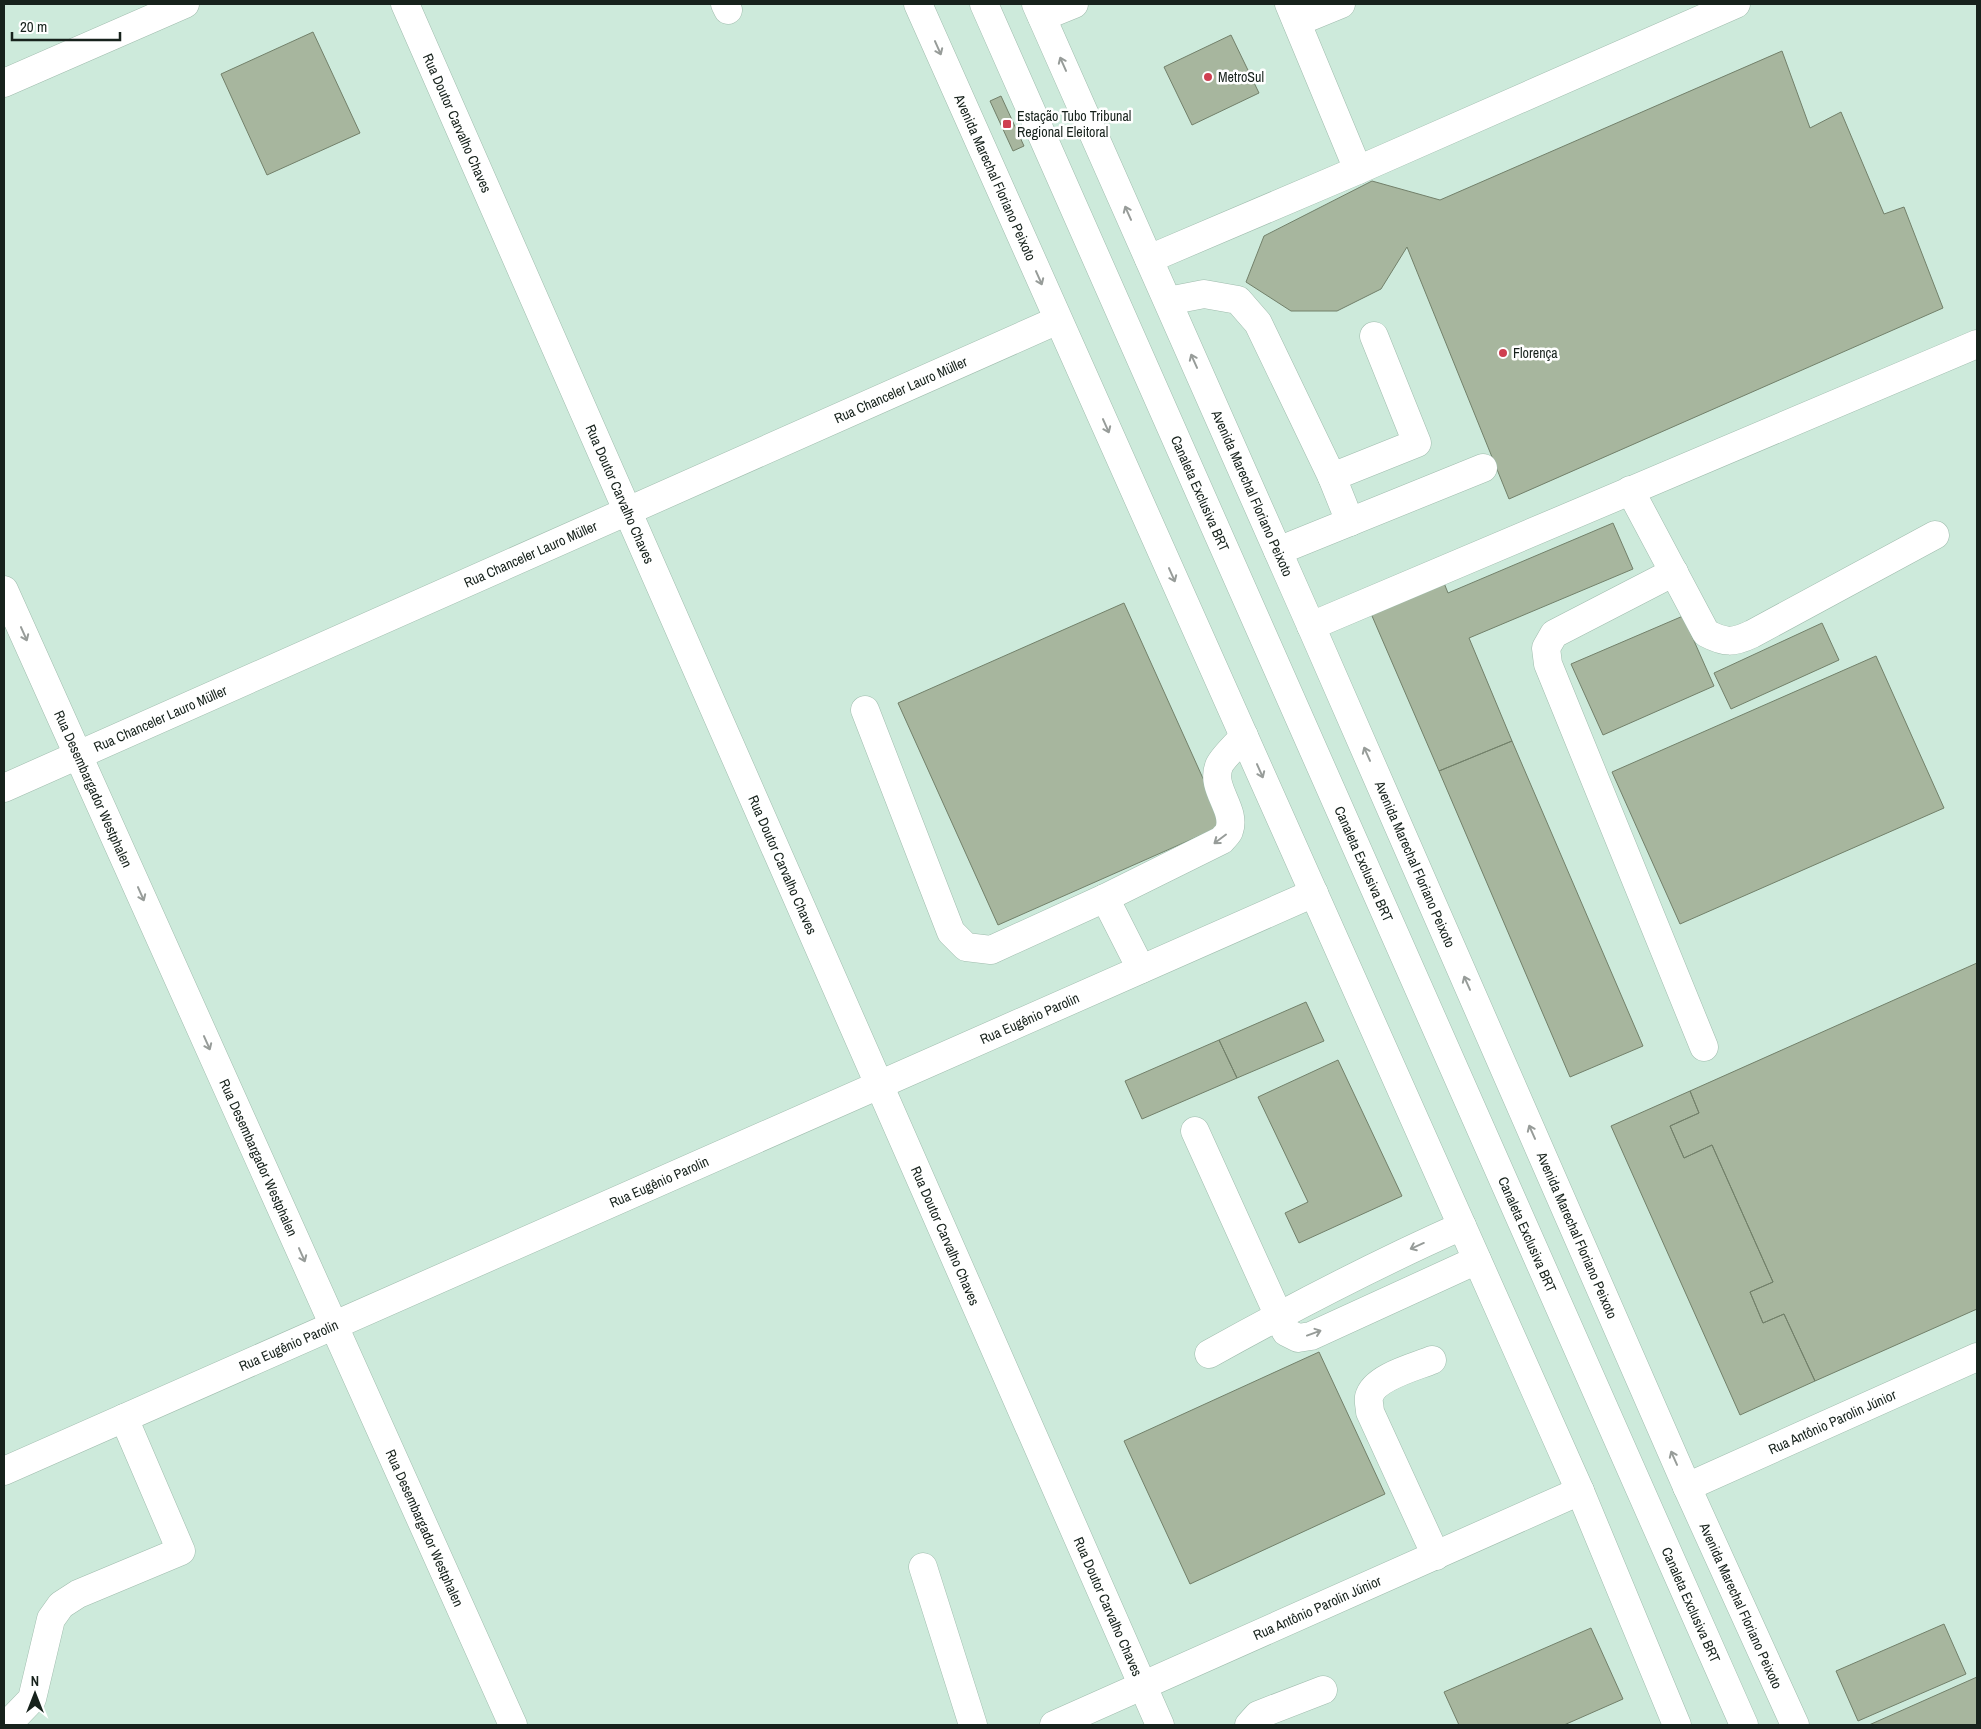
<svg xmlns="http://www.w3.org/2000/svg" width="1981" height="1729" viewBox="0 0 1981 1729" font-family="'Archivo Narrow',sans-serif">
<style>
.building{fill:#a7b69e;stroke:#72806a}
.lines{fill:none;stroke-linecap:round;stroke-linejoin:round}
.minor-casing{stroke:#9fbcad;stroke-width:29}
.major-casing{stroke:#9fbcad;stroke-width:29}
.minor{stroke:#fff;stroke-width:28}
.major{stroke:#fff;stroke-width:28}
.oneway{stroke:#979c99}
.poi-dot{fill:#cf3f50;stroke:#fff;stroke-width:2}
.labels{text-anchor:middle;stroke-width:5;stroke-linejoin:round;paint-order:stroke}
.poi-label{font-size:14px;fill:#17221c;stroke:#fff;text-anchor:start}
.street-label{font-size:14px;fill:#17221c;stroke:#fff}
</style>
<rect width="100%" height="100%" fill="#cdeadb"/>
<!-- building -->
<path class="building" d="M313,32l47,101 -93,42 -46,-101z
M1231,35l28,58 -67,32 -28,-58z
M1782,51l28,77 31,-16 43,102 20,-7 39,101 -434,191 -102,-252 -26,42 -44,22h-46l-45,-29 18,-46 108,-55 68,19z
M1001,96l23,50 -11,5 -23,-50z
M1613,523l20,46 -164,69 43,103 -73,30 -70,-162 73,-31 6,15z
M1124,603l100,222 -226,100 -100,-222z
M1683,616l31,70 -111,49 -32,-71z
M1822,623l17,37 -108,49 -17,-36z
M1876,656l68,152 -264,116 -68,-152z
M1512,741l131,305 -73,31 -131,-306z
M1977,963v346l-162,72 -31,-67 -21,9 -13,-31 23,-10 -61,-137 -28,13 -14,-32 29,-13 -9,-22z
M1306,1002l18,39 -87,37 -18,-38z
M1219,1040l18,38 -95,41 -17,-38z
M1338,1060l64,136 -103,47 -14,-30 23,-11 -50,-105z
M1690,1091l9,22 -29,13 14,32 28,-13 61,137 -23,10 13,31 21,-9 31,67 -75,34 -129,-289z
M1319,1352l66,142 -195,90 -66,-143z
M1944,1624l22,50 -108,47 -22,-50z
M1591,1628l32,71 -59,26h-105l-15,-33z
M1977,1677v48h-108z"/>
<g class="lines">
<defs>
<g id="minor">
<path id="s1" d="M405,4l755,1721"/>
<path d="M725,4l3,6"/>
<path id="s2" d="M918,4l662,1487 97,234"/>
<path id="s3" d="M984,4l760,1721"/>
<path id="s4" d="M1036,4l275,622 376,861 108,238"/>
<path d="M1289,4l69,166"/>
<path d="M1042,17l32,-13"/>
<path d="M1297,22l44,-18"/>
<path d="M4,83l181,-79"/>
<path d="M1149,259l209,-89 378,-166"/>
<path d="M1168,301l36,-7 34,6 20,23 74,154 18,45"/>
<path d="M1332,477l85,-34 -43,-107"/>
<path d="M1630,490l76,143c19,10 27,10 46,1l183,-99"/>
<path d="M1278,551l205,-83"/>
<path d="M1674,572l-120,62 -8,14 2,16 156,383"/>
<path d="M1311,626l666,-282"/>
<path d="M865,710l86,222 15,15 25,3 114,-52 117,-58c2,-3 6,-6 7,-9 8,-22 -19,-42 -10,-65 3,-8 19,-22 25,-30"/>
<path id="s5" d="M4,788l1054,-468"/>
<path d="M1105,898l36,71"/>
<path d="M1195,1131l91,201 12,6 13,-2 166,-76"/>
<path d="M1209,1354c83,-46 167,-90 253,-128"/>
<path d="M1432,1360c-17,7 -58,17 -63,37 -1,4 1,11 1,15l66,144"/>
<path id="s6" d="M4,1471l1310,-578"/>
<path id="s7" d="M1687,1487l290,-130"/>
<path d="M923,1567l50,158"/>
<path d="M7,1725l25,-26 19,-80 10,-14 17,-11 103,-43 -57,-133"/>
<path id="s8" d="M1054,1725l526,-234"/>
<path d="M1249,1725l9,-10 65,-25"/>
</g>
<g id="major">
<path id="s9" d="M4,590l509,1135"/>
</g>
</defs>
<!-- minor casing -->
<use href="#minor" class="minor-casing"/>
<!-- major casing -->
<use href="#major" class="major-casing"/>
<!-- minor -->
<use href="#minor" class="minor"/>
<!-- major -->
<use href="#major" class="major"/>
</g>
<!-- one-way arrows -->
<defs><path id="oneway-shaft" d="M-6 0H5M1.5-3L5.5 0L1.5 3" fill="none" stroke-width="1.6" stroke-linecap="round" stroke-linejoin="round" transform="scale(1.25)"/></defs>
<g class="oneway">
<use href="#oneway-shaft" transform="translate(938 48) rotate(66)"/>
<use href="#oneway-shaft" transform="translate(1063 64) rotate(-114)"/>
<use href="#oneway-shaft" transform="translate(1128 213) rotate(-114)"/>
<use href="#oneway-shaft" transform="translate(1039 278) rotate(66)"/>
<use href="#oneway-shaft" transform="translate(1194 361) rotate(-114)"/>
<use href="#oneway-shaft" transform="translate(1106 426) rotate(66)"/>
<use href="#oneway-shaft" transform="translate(1172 575) rotate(66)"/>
<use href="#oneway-shaft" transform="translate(24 634) rotate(66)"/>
<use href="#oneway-shaft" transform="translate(1367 754) rotate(-114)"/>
<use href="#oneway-shaft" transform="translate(1260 771) rotate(66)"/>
<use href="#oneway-shaft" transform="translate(1220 839) rotate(143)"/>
<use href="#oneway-shaft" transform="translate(141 894) rotate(66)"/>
<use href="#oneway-shaft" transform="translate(1467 983) rotate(-114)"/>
<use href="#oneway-shaft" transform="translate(207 1043) rotate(66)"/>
<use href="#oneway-shaft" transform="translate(1532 1132) rotate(-114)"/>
<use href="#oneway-shaft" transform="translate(1417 1246) rotate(156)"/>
<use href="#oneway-shaft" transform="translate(302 1255) rotate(66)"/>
<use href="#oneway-shaft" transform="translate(1314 1333) rotate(-20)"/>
<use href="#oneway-shaft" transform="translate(1674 1458) rotate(-114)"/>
</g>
<!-- markers -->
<g class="poi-dot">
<circle cx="1208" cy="77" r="5"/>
<rect x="1002" y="119" width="10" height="10" rx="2.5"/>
<circle cx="1503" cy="353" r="5"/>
</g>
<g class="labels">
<!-- poi labels -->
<g class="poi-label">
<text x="1218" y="82">MetroSul</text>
<text x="1017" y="121">Estação Tubo Tribunal<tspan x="1017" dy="16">Regional Eleitoral</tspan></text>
<text x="1513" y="358">Florença</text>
</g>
<!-- street labels -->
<g class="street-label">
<text dy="5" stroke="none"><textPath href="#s1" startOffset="130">Rua Doutor Carvalho Chaves</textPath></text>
<text dy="5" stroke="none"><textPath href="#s2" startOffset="190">Avenida Marechal Floriano Peixoto</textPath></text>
<text dy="5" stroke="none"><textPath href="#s5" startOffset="981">Rua Chanceler Lauro Müller</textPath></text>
<text dy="5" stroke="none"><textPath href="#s1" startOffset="535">Rua Doutor Carvalho Chaves</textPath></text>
<text dy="5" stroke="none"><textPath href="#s3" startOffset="535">Canaleta Exclusiva BRT</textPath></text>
<text dy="5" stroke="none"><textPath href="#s4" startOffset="535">Avenida Marechal Floriano Peixoto</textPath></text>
<text dy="5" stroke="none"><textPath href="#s5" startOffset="576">Rua Chanceler Lauro Müller</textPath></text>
<text dy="5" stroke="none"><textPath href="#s5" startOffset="171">Rua Chanceler Lauro Müller</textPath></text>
<text dy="5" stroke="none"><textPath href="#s9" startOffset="218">Rua Desembargador Westphalen</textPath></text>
<text dy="5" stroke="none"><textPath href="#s1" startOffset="940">Rua Doutor Carvalho Chaves</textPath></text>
<text dy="5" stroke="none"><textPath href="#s3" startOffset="940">Canaleta Exclusiva BRT</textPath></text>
<text dy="5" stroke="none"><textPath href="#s4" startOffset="940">Avenida Marechal Floriano Peixoto</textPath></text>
<text dy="5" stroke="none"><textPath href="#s6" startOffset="1121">Rua Eugênio Parolin</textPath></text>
<text dy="5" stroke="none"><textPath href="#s9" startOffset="622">Rua Desembargador Westphalen</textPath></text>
<text dy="5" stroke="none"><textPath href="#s6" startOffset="716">Rua Eugênio Parolin</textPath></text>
<text dy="5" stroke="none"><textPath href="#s1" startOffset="1345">Rua Doutor Carvalho Chaves</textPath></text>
<text dy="5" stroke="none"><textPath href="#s3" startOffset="1345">Canaleta Exclusiva BRT</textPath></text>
<text dy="5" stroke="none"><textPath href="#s4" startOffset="1345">Avenida Marechal Floriano Peixoto</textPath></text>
<text dy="5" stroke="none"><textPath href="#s6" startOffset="311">Rua Eugênio Parolin</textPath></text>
<text dy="5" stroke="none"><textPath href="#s7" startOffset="159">Rua Antônio Parolin Júnior</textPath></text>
<text dy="5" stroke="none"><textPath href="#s9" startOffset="1028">Rua Desembargador Westphalen</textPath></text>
<text dy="5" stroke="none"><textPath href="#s1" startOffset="1750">Rua Doutor Carvalho Chaves</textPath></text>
<text dy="5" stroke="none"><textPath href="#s3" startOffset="1750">Canaleta Exclusiva BRT</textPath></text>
<text dy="5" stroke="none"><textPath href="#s4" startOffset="1750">Avenida Marechal Floriano Peixoto</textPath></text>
<text dy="5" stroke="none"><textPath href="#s8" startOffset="288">Rua Antônio Parolin Júnior</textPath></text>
</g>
</g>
<!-- border -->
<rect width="1981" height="1729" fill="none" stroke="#17221c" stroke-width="10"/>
<!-- north arrow -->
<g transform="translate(35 1694)" stroke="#ffffff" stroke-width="4" paint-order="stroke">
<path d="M0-4L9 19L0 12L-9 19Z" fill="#17221c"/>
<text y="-8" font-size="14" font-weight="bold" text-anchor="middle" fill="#17221c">N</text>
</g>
<!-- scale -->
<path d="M12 32v8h108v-8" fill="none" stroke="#17221c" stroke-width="2.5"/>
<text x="20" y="32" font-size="15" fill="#17221c" stroke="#ffffff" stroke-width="4" paint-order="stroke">20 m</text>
</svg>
